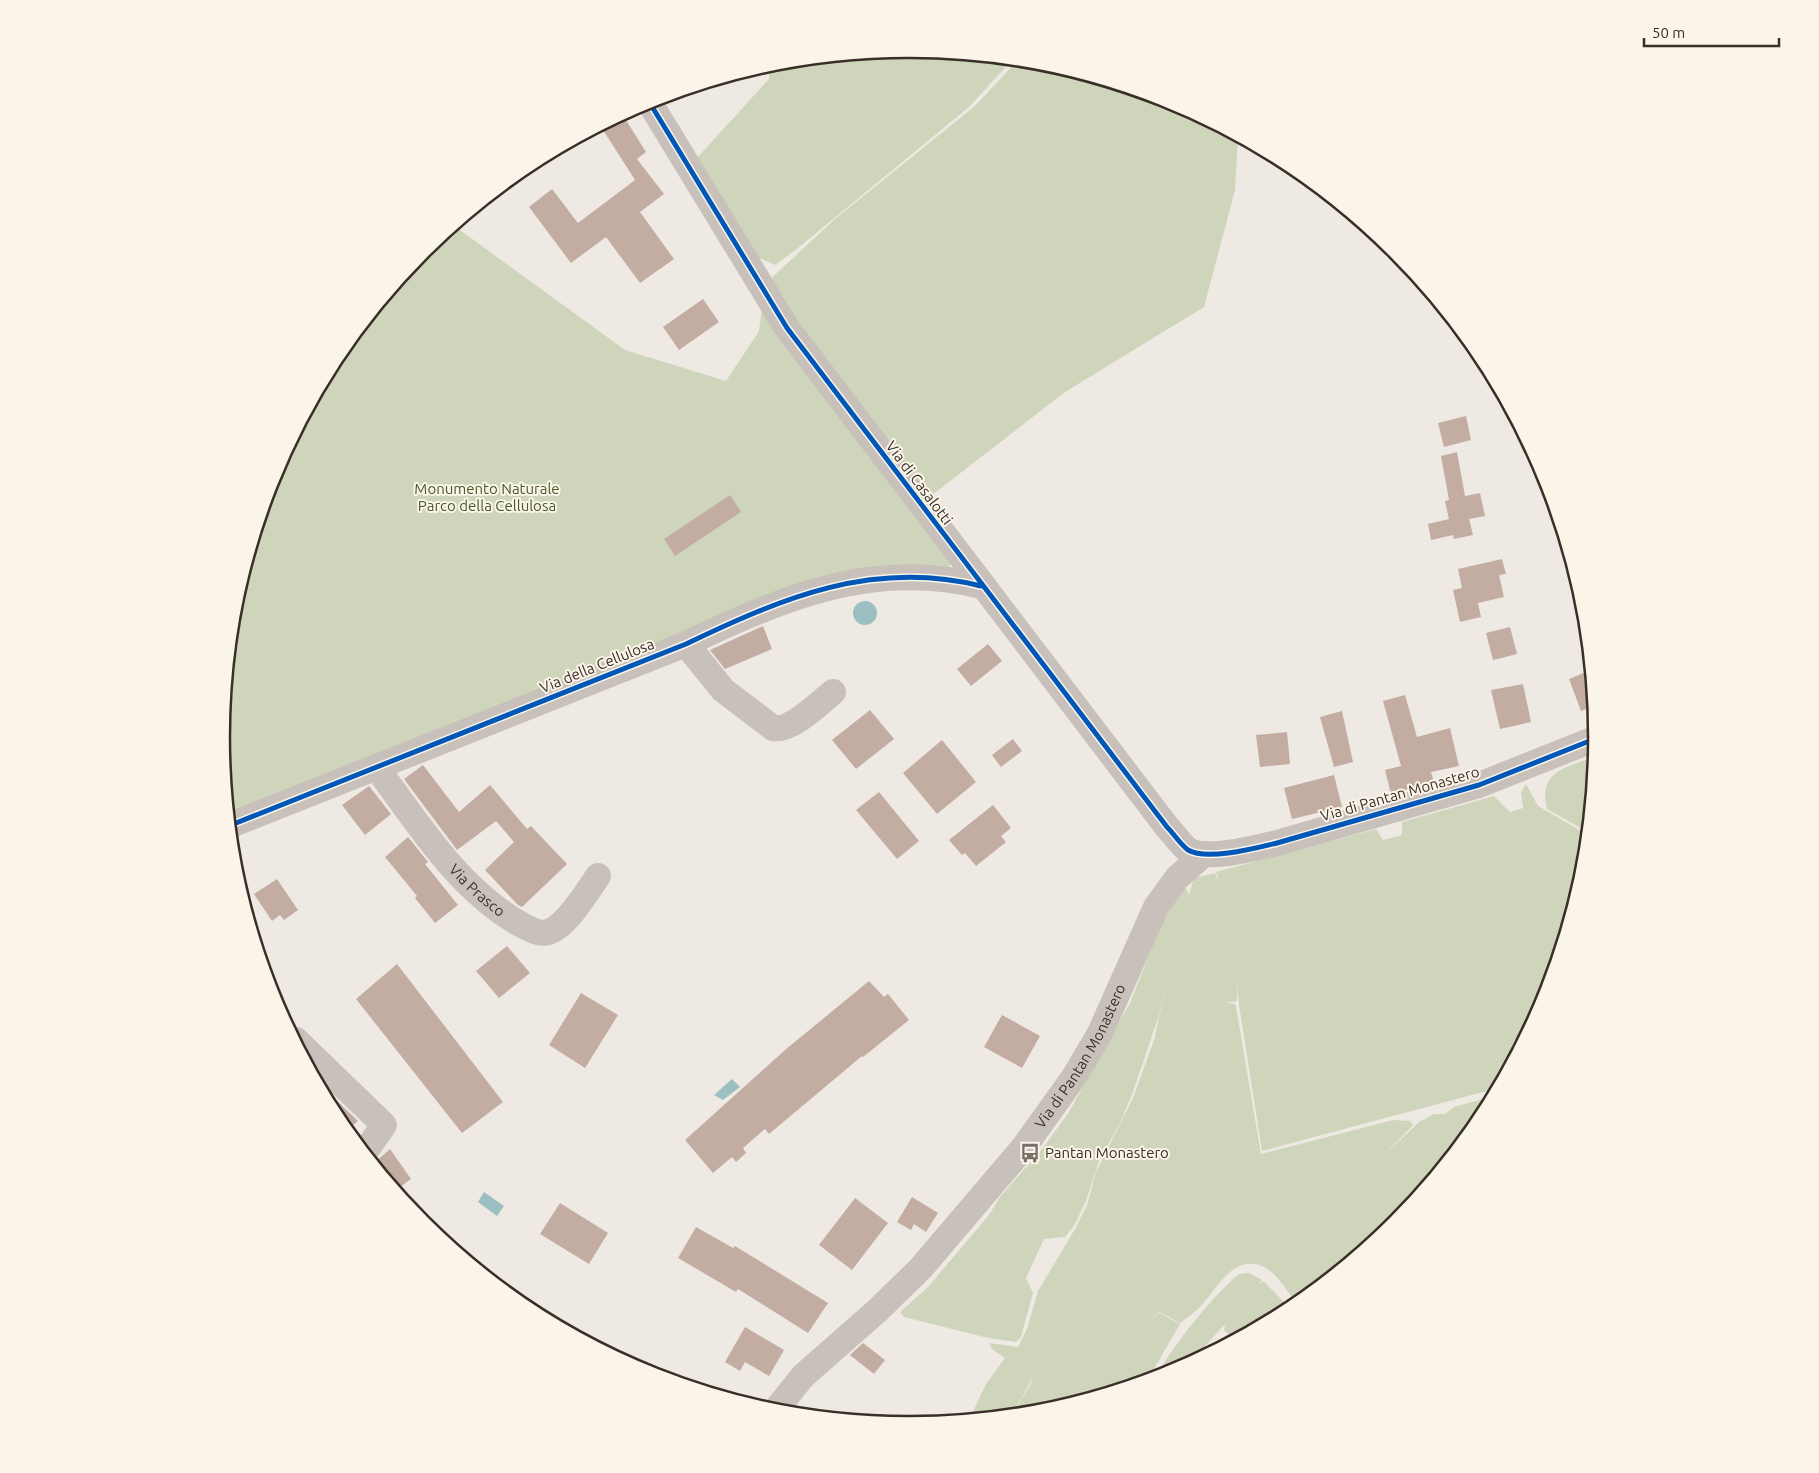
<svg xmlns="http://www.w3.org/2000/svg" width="1819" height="1473" viewBox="0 0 1819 1473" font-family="Ubuntu,sans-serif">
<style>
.green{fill:#cfd5bb}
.water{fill:#9cc0c2}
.building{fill:#c3ada2}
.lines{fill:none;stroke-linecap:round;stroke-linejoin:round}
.minor{stroke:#c8c1bb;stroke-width:26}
.cycleway-casing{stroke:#fbf4e9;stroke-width:8}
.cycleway{stroke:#0057b8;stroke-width:5}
.labels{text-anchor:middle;stroke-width:4;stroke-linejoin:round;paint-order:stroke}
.street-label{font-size:15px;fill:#392e28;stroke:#fbf4e9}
.park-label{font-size:15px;fill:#465a2a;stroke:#fbf4e9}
.poi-label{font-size:15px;fill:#392e28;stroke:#fbf4e9;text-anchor:start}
.rim{fill:none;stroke:#392e28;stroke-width:2.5}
</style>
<rect width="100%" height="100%" fill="#eee9e2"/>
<!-- green -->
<path class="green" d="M909,49l104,10 -44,48 -171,141 -23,17 -24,-11 -55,-95 73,-80 1,-16z
M1018,60l26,2 129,39 65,35 -3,54 -31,117 -139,85 -151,117 39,53 -9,9 -42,-1 -673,243 -7,-77 13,-134 39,-129 64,-119 85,-104 30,-25 172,125 101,31 33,-50 6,-47 70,-65 140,-113z
M1595,756l-7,76 -41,-23c-10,-38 20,-41 48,-53z
M1526,784l12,22 50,29 -4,36 -39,129 -47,88 -236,63 -23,-146 -2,-21v15l-2,3h-10l10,2 1,3 25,147 132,-34 17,1 3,4 -29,30 35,-33 15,-8h11l9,-7 40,-11 -13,23 -85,104 -99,81c-9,-11 -20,-31 -33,-37 -32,-15 -48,25 -66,42 -5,5 -12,9 -18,14l-22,-12 -11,21 11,-20 22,12 -32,55 -14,5 -7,-5 11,-19 -11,19 -4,-2 10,7 -90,27 -26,3c-1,-13 14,-25 16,-37l-17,31v6l-46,4 16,-34 19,-26 -13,-9 -3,-6 29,4 9,-18 11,-38 37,-62 12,-24 9,-33 37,-74 21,-58 17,-78 -12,53 -26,77 -13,31 -21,38 -13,40 -12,25 -9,11 -21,2 -18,39 7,15 -12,44 -5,5 -28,-4 -84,-21 -4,-5 28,-25 61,-72 11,-18 43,-49 26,-36 61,-109 39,-98 17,-17 3,7 5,-17 21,-5 5,12 -4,-13 160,-43 7,11 19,-5v-13l92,-26 16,16 13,-4 -2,-16z
M1249,1273l13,7 -3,5 4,-4 28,28 -57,30 -10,-9 1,-6 -35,39 -32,13c7,-22 61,-87 80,-101 3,-2 7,-2 11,-2z"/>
<!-- water -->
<path class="water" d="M853 613a12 12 0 1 1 24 0a12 12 0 1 1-24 0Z
M732,1079l8,8 -17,13 -9,-5z
M484,1192l20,14 -7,10 -19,-14z"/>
<!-- building -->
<path class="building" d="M624,117l22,35 -9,7 27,35 -24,18 34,47 -34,24 -34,-46 -35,26 -42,-56 23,-18 26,34 57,-43 -32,-50z
M703,299l16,23 -40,28 -16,-23z
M1466,416l5,24 -27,7 -6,-24z
M1457,452l8,44 15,-3 5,23 -16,3 4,16 -19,4 -1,-4 -22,5 -3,-16 21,-5 -4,-18 4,-1 -8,-44z
M730,495l11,17 -66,44 -11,-17z
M1502,559l4,15 -7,1 5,22 -26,6 3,14 -21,5 -7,-32 9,-2 -4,-19z
M763,626l9,23 -47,20 -15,-19z
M1510,627l7,27 -24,6 -7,-27z
M988,644l14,17 -31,25 -14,-17z
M1591,670l3,36 -13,5 -12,-32z
M1523,684l8,38 -31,7 -9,-39z
M1405,695l12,42 33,-9 9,38 -28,6 3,10 -43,12 -6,-24 16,-4 -18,-65z
M870,710l24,29 -38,30 -24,-29z
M1342,711l11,51 -19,5 -14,-50z
M1287,732l3,32 -30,3 -4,-32z
M1013,739l9,12 -21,16 -9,-12z
M942,740l34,42 -39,32 -34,-41z
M423,765l36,47 31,-27 37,44 4,-3 36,38 -45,43 -4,-2 -33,-35 29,-28 -18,-21 -39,29 -53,-71z
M1334,775l8,32 -50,12 -8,-31z
M369,786l22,28 -26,21 -23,-30z
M879,792l40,49 -22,18 -41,-49z
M993,805l18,23 -10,8 5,6 -30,24 -11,-13 -3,2 -13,-15z
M408,837l20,25 -3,2 33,41 -23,18 -20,-25 2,-2 -32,-39z
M277,879l21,31 -14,10 -4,-5 -8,6 -18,-27z
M507,946l23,27 -31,25 -23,-27z
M397,964l106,138 -41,31 -106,-134z
M869,981l15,16 4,-3 21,26 -46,37 -1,-1 -93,78 -4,-5 -22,19 3,5 -10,9 -4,-5 -19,16 -28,-33 100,-90z
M581,993l37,22 -33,53 -36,-23z
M1002,1015l38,21 -18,32 -38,-21z
M334,1098l24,23 -11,9 -18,-27z
M390,1149l21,30 -15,11 -22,-27z
M912,1197l26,16 -12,19 -12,-8 -3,6 -14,-8z
M855,1198l33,25 -36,47 -33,-25z
M560,1203l48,30 -19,31 -49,-30z
M696,1227l37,21 2,-2 93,57 -20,30 -70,-44 -2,3 -58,-34z
M745,1327l39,23 -15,26 -24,-14 -5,9 -15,-9z
M863,1343l22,17 -11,14 -24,-19z"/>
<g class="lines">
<!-- minor -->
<g class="minor">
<path d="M648,100l139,228 380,499c7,7 13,17 21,23 19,11 68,-2 89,-7l202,-58 118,-47"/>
<path d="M686,644l37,46 50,38c17,4 47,-25 60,-36"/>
<path id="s1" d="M376,767c42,56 81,121 144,157 8,4 18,11 28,8 18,-5 39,-40 50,-56"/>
<path d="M231,825l455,-181c96,-46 187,-85 295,-58"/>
<path d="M296,1040l88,85 -19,27"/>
<path id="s2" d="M775,1411l28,-35 75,-66 43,-42 103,-121 50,-70 26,-44 56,-126 21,-29 27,-24"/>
</g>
<defs>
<path id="cycleway" d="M648,100l139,228 380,499c7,7 13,17 21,23 19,11 68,-2 89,-7l202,-58 118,-47
M231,825l455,-181c96,-46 187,-85 295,-58"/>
</defs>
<!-- cycleway casing -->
<use href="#cycleway" class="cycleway-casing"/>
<!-- cycleway -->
<use href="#cycleway" class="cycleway"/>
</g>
<!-- icons -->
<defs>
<symbol id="bus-bare" viewBox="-9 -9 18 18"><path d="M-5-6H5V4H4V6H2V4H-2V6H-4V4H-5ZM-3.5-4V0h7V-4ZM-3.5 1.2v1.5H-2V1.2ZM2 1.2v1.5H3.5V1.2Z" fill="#786f69" stroke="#fbf4e9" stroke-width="2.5" paint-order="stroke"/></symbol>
</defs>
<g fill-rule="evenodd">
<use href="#bus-bare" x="1016" y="1139" width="28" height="28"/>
</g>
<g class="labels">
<!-- street labels -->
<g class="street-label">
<text transform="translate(919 483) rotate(53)" y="5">Via di Casalotti</text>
<text transform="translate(597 666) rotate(-22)" y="5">Via della Cellulosa</text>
<text transform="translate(1400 794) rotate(-16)" y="5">Via di Pantan Monastero</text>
<text dy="5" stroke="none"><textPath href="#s1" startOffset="160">Via Prasco</textPath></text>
<text dy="5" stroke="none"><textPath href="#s2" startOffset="471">Via di Pantan Monastero</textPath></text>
</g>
<!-- park labels -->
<g class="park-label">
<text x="487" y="494">Monumento Naturale<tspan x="487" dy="17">Parco della Cellulosa</tspan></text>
</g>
<!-- poi labels -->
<g class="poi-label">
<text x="1045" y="1158">Pantan Monastero</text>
</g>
</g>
<!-- crop -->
<path d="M0 0H1819V1473H0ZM230 737a679 679 0 1 1 1358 0a679 679 0 1 1-1358 0Z" fill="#fbf4e9" fill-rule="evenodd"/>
<path class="rim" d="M230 737a679 679 0 1 1 1358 0a679 679 0 1 1-1358 0Z"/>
<!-- scale -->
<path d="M1644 38v8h135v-8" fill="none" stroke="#392e28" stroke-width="2.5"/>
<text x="1652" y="38" font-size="15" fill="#392e28" stroke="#fbf4e9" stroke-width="4" paint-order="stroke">50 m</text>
</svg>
